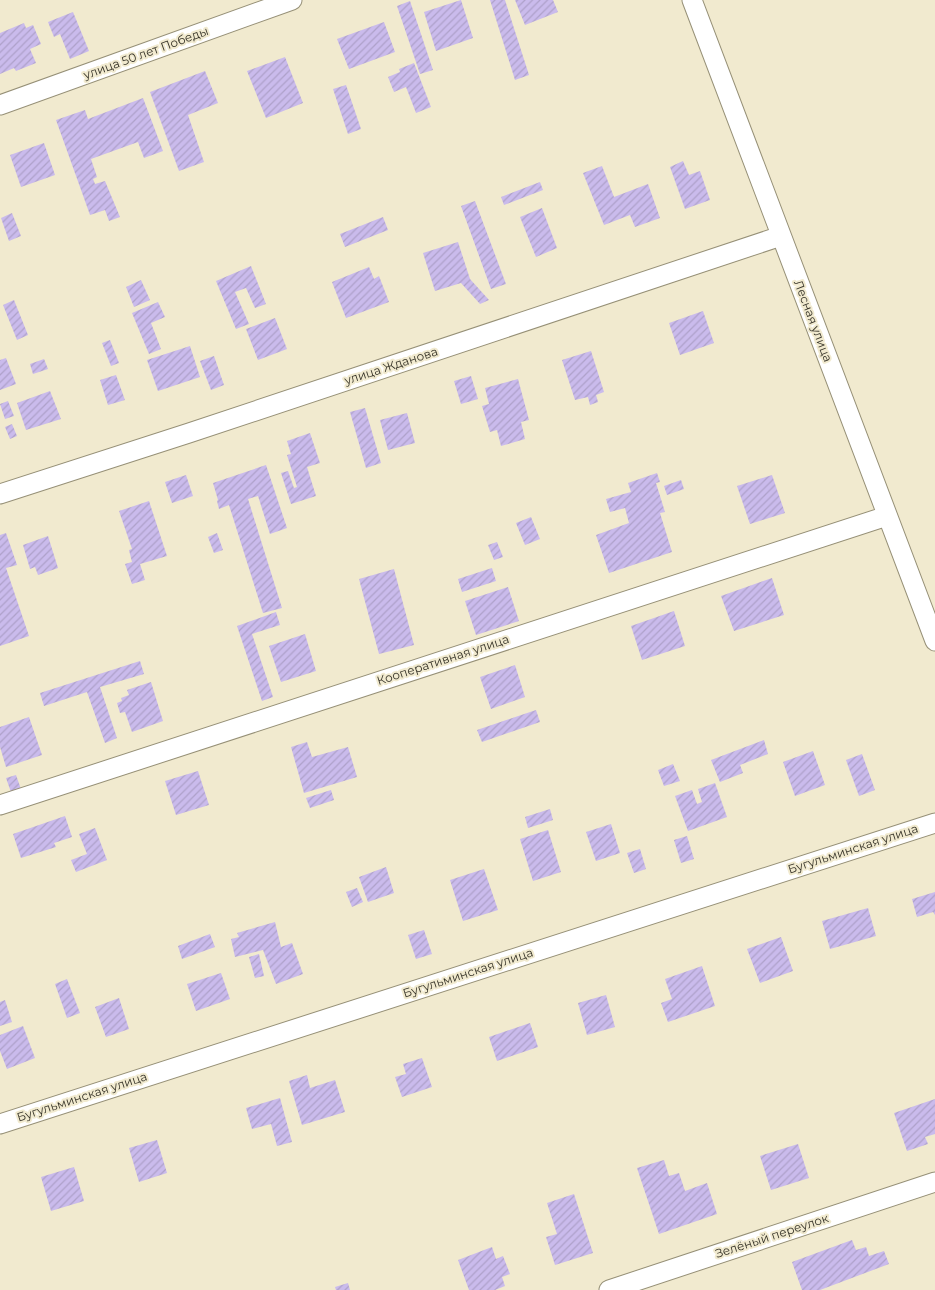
<svg xmlns="http://www.w3.org/2000/svg" width="935" height="1290" viewBox="0 0 935 1290" font-family="Montserrat,sans-serif">
<style>
.building{fill:url(#building-hatch)}
.lines{fill:none;stroke-linecap:round;stroke-linejoin:round}
.minor-casing{stroke:#969077;stroke-width:21}
.minor{stroke:#fff;stroke-width:19}
.labels{text-anchor:middle;stroke-width:4;stroke-linejoin:round;paint-order:stroke}
.street-label{font-size:12px;fill:#353227;stroke:#f1eacf}
</style>
<defs>
<pattern id="building-hatch" width="6" height="6" patternUnits="userSpaceOnUse" patternTransform="scale(1.25)"><rect width="6" height="6" fill="#cabbec"/><path d="M-1 1l2-2M0 6l6-6M5 7l2-2" fill="none" stroke="#aea1ca"/></pattern>
</defs>
<rect width="100%" height="100%" fill="#f1eacf"/>
<!-- building -->
<path class="building" d="M461,0l12,38 -37,13 -12,-39z
M490,0h15l24,75 -14,5z
M515,0h38l5,12 -33,13z
M410,1l23,69 -13,4 -23,-68z
M73,12l16,39 -19,8 -10,-25 -6,3 -6,-15z
M384,22l11,30 -46,17 -12,-30z
M24,23l2,5 7,-3 8,19 -11,5 6,14 -20,8 -2,-3 -14,6v-41z
M285,57l18,46 -37,15 -19,-47z
M414,63l17,44 -15,6 -10,-26 -12,5 -6,-15 12,-5 -1,-3z
M205,71l13,32 -30,12 16,47 -25,9 -29,-79z
M346,85l15,44 -13,5 -15,-45z
M143,98l20,53 -19,7 -6,-16 -47,17 6,18 -4,2 2,5 10,-3 15,36 -11,4 -4,-11 -15,5 -34,-95 29,-10 3,9z
M44,143l11,32 -34,12 -11,-32z
M683,161l6,14 11,-4 10,29 -25,9 -15,-42z
M602,166l12,31 34,-13 12,34 -25,9 -5,-12 -26,10 -21,-52z
M540,182l3,8 -39,15 -3,-8z
M475,201l31,83 -15,5 -30,-83z
M542,208l15,40 -21,9 -16,-40z
M12,213l9,23 -12,5 -8,-23z
M383,217l5,13 -43,17 -5,-13z
M458,242l12,37 19,21 -9,4 -19,-21 -26,8 -12,-38z
M251,266l15,38 -11,4 -9,-20 -11,4 14,32 -13,5 -20,-48z
M369,267l5,12 5,-3 10,26 -43,16 -14,-36z
M141,280l9,20 -16,7 -8,-20z
M14,300l14,35 -11,5 -14,-35z
M158,302l7,15 -14,6 10,26 -12,5 -17,-41z
M703,311l11,32 -34,12 -11,-32z
M275,318l12,31 -29,11 -12,-31z
M110,340l9,23 -8,3 -9,-23z
M190,346l10,31 -42,14 -11,-31z
M591,351l13,41 -8,3 2,7 -8,3 -2,-8 -13,3 -13,-40z
M214,356l10,29 -13,5 -11,-29z
M6,358l10,26 -16,6v-30z
M44,359l4,10 -15,5 -3,-10z
M116,375l9,25 -17,5 -8,-25z
M471,376l7,23 -17,5 -7,-23z
M518,379l11,41 -8,2 4,17 -24,7 -4,-16 -7,2 -8,-26 7,-2 -4,-16z
M50,391l11,28 -35,11 -9,-27z
M8,401l6,15 -9,3 -5,-15z
M365,408l16,55 -15,5 -16,-56z
M407,413l8,30 -27,7 -8,-30z
M12,424l5,12 -7,3 -5,-12z
M310,433l10,30 -13,4 9,29 -25,8 -10,-31 7,-2 6,17 3,-1 -10,-32 4,-1 -4,-13z
M266,465l21,63 -17,6 -12,-38 -10,3 34,109 -19,5 -34,-108 -10,4 -2,-8 1,-1 -5,-17z
M657,473l3,9 -4,1 9,29 -5,1 12,39 -63,21 -13,-38 33,-12 -4,-15 -15,4 -4,-13 25,-7 -3,-9z
M186,475l7,21 -21,7 -7,-21z
M772,475l13,38 -35,11 -13,-38z
M681,480l3,9 -17,6 -3,-9z
M149,501l18,55 -27,8 5,16 -13,4 -7,-20 7,-2 -3,-12 3,-1 -13,-38z
M531,517l9,22 -15,6 -9,-22z
M6,533l11,32 -11,3 23,68 -29,10v-111z
M217,533l6,17 -9,3 -6,-16z
M48,536l10,32 -20,7 -3,-8 -5,2 -7,-24z
M497,542l6,15 -9,3 -6,-15z
M492,568l4,13 -34,11 -4,-13z
M394,569l20,76 -35,9 -20,-75z
M772,578l12,37 -50,16 -13,-35z
M508,587l11,34 -43,14 -11,-34z
M674,611l11,35 -43,14 -11,-34z
M276,612l4,13 -28,9 21,63 -11,4 -25,-75z
M305,634l11,37 -35,11 -12,-36z
M140,661l4,13 -44,13 17,51 -12,5 -18,-51 -43,14 -4,-13z
M515,665l10,32 -34,12 -11,-32z
M151,682l12,39 -31,11 -7,-20 -5,1 -3,-10 5,-2 -1,-3 8,-3 -2,-5z
M536,710l4,12 -58,20 -5,-12z
M29,717l13,38 -36,12 -6,-20v-20z
M764,740l4,14 -28,11 3,8 -23,9 -9,-22z
M307,742l5,15 36,-10 9,30 -53,16 -13,-46z
M813,751l12,34 -30,11 -12,-34z
M862,754l13,36 -16,6 -13,-36z
M673,764l7,17 -16,5 -6,-16z
M198,771l11,34 -33,10 -11,-34z
M16,775l6,17 -10,3 -6,-17z
M715,783l12,34 -39,14 -13,-35 17,-6 5,14 5,-2 -4,-13z
M331,790l3,10 -24,8 -4,-10z
M550,809l3,11 -25,8 -3,-11z
M65,816l7,21 -18,6 2,4 -35,11 -8,-24z
M611,824l9,29 -24,8 -10,-29z
M95,828l12,32 -31,12 -5,-12 16,-6 -8,-20z
M548,830l13,42 -28,9 -13,-42z
M687,836l7,23 -13,4 -7,-23z
M640,849l6,20 -12,4 -7,-20z
M386,867l8,26 -26,9 -9,-25z
M484,869l14,41 -35,11 -13,-41z
M357,888l6,14 -11,5 -6,-15z
M935,892v23l-2,-3 -16,5 -5,-18z
M868,908l8,28 -46,13 -8,-28z
M275,922l6,25 11,-4 11,31 -27,10 -13,-34 -28,7 -4,-18 8,-2 -2,-4z
M424,930l8,24 -16,5 -8,-24z
M210,934l5,13 -33,12 -4,-13z
M781,937l12,34 -33,12 -13,-34z
M259,954l5,22 -9,2 -6,-21z
M702,966l13,40 -47,16 -7,-19 11,-4 -7,-20z
M221,973l9,26 -34,12 -9,-27z
M67,979l13,34 -13,5 -12,-34z
M606,995l9,32 -28,8 -9,-32z
M119,998l10,31 -23,8 -11,-30z
M5,1000l7,22 -12,4v-24z
M530,1023l8,24 -41,14 -8,-24z
M23,1026l12,32 -28,11 -7,-18v-16z
M422,1058l10,29 -30,10 -7,-20 11,-3 -3,-10z
M307,1075l3,13 25,-8 10,32 -43,13 -13,-44z
M280,1098l12,44 -15,4 -6,-22 -19,5 -6,-21z
M935,1099v35l-10,3 3,7 -21,7 -13,-38z
M157,1140l10,33 -28,9 -10,-34z
M798,1144l11,34 -38,12 -11,-34z
M664,1160l5,16 10,-3 6,18 22,-8 10,31 -58,20 -22,-66z
M74,1167l10,34 -33,10 -10,-34z
M574,1194l19,59 -38,12 -9,-28 11,-3 -10,-31z
M852,1240l4,10 10,-3 3,9 15,-5 5,13 -69,26h-18l-10,-28z
M492,1247l4,12 7,-3 7,18 -8,3 3,9 -10,4h-26l-11,-30z
M348,1283l2,7h-14l-1,-3z"/>
<g class="lines">
<defs>
<path id="minor" d="M692,0l243,641
M0,105l292,-105
M0,494l189,-61 592,-197
M0,805l887,-289
M0,1124l935,-301
M609,1290l326,-108"/>
</defs>
<!-- minor casing -->
<use href="#minor" class="minor-casing"/>
<!-- minor -->
<use href="#minor" class="minor"/>
</g>
<g class="labels">
<!-- street labels -->
<g class="street-label">
<text transform="translate(146 53) rotate(-20)" y="4">улица 50 лет Победы</text>
<text transform="translate(813 321) rotate(69)" y="4">Лесная улица</text>
<text transform="translate(391 366) rotate(-18)" y="4">улица Жданова</text>
<text transform="translate(443 660) rotate(-18)" y="4">Кооперативная улица</text>
<text transform="translate(853 849) rotate(-18)" y="4">Бугульминская улица</text>
<text transform="translate(468 973) rotate(-18)" y="4">Бугульминская улица</text>
<text transform="translate(82 1097) rotate(-18)" y="4">Бугульминская улица</text>
<text transform="translate(772 1236) rotate(-18)" y="4">Зелёный переулок</text>
</g>
</g>
</svg>
